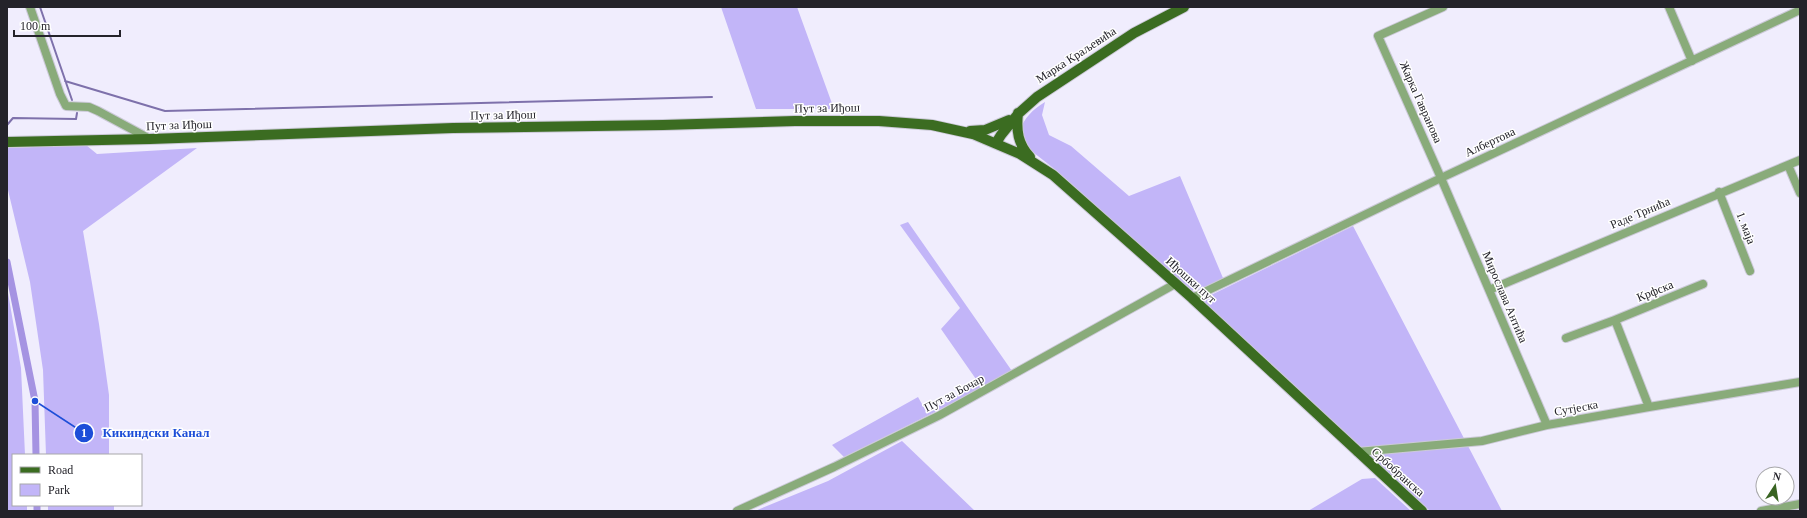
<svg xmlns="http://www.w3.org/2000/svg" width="1807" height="518" viewBox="0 0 1807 518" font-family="'Times New Roman',serif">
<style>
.green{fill:#c2b5f8}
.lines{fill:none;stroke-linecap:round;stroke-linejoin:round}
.stream{stroke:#7e71ab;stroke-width:2}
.canal{stroke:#a593e2;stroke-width:7}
.minor-casing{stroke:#cbc9d7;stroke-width:10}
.primary-casing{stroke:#cbc9d7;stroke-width:12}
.minor{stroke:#89ab7a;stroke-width:8}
.primary{stroke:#3b6c21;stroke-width:10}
.labels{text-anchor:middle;stroke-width:3;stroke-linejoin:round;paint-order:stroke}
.street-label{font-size:12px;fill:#24232a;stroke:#fff}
.leader{fill:none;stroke:#1d4ed8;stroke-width:1.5}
.callout-dot{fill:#1d4ed8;stroke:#fff;stroke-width:1.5}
.mark-label{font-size:12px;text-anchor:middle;font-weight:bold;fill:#fff}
.callout-label{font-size:13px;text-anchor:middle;font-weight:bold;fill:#1d4ed8;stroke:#fff;stroke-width:3;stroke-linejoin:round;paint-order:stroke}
</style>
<rect width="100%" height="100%" fill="#f0edfd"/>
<!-- green -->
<path class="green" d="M721,7h76l37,102h-78z
M1045,102l-3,13 7,20 22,11 58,50 51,-20 43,102 -9,6 -24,7 -133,-120 -28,-22 -10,-17c6,-15 13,-22 26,-30z
M86,145l11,9 100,-6 -114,83 16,93 10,71v60h-63l-3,-85 -13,-88 -23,-96v-38z
M908,222l104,149 -59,32 -109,54 -12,-12 86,-48 9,16 51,-31 -37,-53 19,-21 -60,-83z
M1353,226l149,285h-72l-223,-203 -2,-6 4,-6z
M7,287l14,81 4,87h-12v50h14v6h-20z
M902,441l73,70h-220l73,-30z
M1375,478l36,33h-103l54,-32z
M48,505h66v6h-66z"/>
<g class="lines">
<!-- stream -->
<path class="stream" d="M40,7l32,93
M65,81l100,30 547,-14
M7,125l6,-7 63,1 1,-6"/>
<!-- canal -->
<path class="canal" d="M7,262l28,139 1,54
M37,505v6"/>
<defs>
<path id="minor" d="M30,7l30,87 6,12 23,1 9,4 52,28
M1443,7l-65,29 63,142 106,247
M1669,7l23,54
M1788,165l12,28
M1719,192l31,79
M1489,290l311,-130
M1192,298l249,-120 359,-168
M1566,338l49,-18
M1649,407l-34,-87 88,-36
M1357,452l125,-11 65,-16 102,-18 151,-25
M737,511l97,-44 106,-52 235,-131
M1761,511l39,-7"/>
<path id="primary" d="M1018,113c-2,18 0,31 12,44
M970,131l15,-1 24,-10
M7,142l143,-3 303,-11 210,-3 132,-4h84l53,4 41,9 47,20 33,21 139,123 230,213
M996,143l5,-8 18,-22 18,-16 97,-64 50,-26"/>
</defs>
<!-- minor casing -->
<use href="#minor" class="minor-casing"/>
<!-- primary casing -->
<use href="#primary" class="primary-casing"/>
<!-- minor -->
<use href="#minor" class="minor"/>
<!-- primary -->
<use href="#primary" class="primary"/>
</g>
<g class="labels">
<!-- street labels -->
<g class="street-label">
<text transform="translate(1076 55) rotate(-33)" y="4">Марка Краљевића</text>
<text transform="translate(1421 102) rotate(66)" y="4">Жарка Гавранова</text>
<text transform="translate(827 108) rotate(-1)" y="4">Пут за Иђош</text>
<text transform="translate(503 115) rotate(-1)" y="4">Пут за Иђош</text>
<text transform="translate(179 125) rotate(-2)" y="4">Пут за Иђош</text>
<text transform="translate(1490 142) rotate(-25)" y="4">Албертова</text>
<text transform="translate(1640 213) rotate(-23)" y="4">Раде Трнића</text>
<text transform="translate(1746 228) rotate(69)" y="4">1. маја</text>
<text transform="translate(1191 280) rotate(42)" y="4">Иђошки пут</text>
<text transform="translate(1655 291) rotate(-22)" y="4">Крфска</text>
<text transform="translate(1505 297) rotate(67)" y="4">Мирослава Антића</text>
<text transform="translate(954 393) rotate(-28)" y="4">Пут за Бочар</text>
<text transform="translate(1576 408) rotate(-10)" y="4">Сутјеска</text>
<text transform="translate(1398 472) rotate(42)" y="4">Србобранска</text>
</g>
</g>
<!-- callouts -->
<path class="leader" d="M35 401L84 433"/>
<g class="callout-dot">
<circle cx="35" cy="401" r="4"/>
<circle cx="84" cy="433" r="10"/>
</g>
<g class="mark-label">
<text x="84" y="437">1</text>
</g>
<g class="callout-label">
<text x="156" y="437">Кикиндски Канал</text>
</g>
<!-- border -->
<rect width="1807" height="518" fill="none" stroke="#24232a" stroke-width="16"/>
<!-- legend -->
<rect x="12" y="454" width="130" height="52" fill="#ffffff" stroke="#a7a7aa"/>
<rect x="20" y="467" width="20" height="6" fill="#3b6c21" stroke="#a7a7aa"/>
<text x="48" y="474" font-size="12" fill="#24232a">Road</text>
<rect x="20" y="484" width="20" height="12" fill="#c2b5f8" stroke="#a7a7aa"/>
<text x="48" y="494" font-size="12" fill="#24232a">Park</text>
<!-- north arrow -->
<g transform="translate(1775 486) rotate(12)"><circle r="19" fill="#ffffff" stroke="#a7a7aa"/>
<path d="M0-3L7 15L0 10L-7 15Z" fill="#396422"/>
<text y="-6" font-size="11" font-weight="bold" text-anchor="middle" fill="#24232a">N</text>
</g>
<!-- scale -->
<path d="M14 30v6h106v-6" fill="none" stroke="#24232a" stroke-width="2"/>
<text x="20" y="30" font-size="12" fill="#24232a" stroke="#ffffff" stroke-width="3" paint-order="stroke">100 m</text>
</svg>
